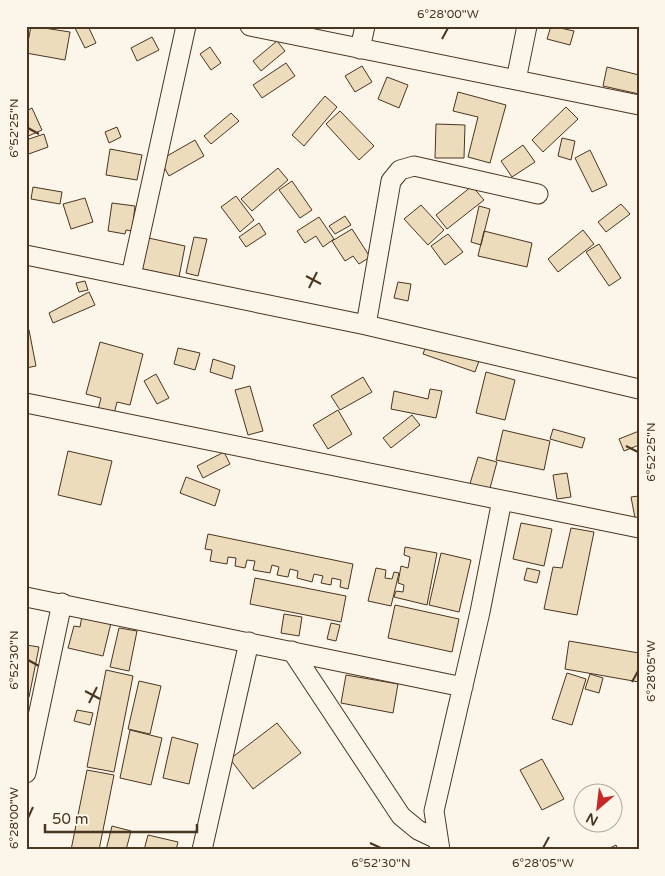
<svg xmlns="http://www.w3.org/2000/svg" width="665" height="876" viewBox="0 0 665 876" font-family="'Varela Round',sans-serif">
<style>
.building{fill:#ecdcbc;stroke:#4a3520}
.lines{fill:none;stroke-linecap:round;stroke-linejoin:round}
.street-casing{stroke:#4a3520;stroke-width:21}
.street{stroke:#fbf6e9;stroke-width:19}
.ticks{fill:none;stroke:#4a3520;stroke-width:2}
.neatline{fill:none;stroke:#4a3520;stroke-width:2}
.ticks-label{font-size:12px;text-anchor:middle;fill:#4a3520}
</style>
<rect width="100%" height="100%" fill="#fbf6e9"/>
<!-- building -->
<path class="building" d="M31,26l39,6 -5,28 -39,-7z
M74,26h14l8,17 -11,5z
M551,26l23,5 -4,14 -23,-6z
M152,37l7,13 -22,11 -6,-13z
M277,41l8,10 -24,20 -8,-10z
M210,47l11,16 -10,7 -11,-16z
M286,63l9,13 -33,22 -9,-13z
M362,66l10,16 -17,10 -10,-16z
M607,67l32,8v19l-36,-8z
M387,77l21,8 -9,23 -21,-9z
M458,92l48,13 -16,58 -22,-6 10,-40 -25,-6z
M325,96l12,11 -33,39 -12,-11z
M566,107l12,12 -35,33 -11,-12z
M32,108l10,22 -16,7v-26z
M340,111l34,35 -15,14 -33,-36z
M231,113l8,8 -28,23 -7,-8z
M436,124l29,1 -1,33h-29z
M117,127l4,10 -12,6 -4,-11z
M44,134l4,13 -22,8v-15z
M562,138l13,3 -4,19 -13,-4z
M195,140l9,16 -35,20 -9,-16z
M523,145l12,17 -23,15 -11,-16z
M110,149l32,6 -5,25 -31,-5z
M590,150l17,35 -15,7 -17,-34z
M278,168l10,12 -36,31 -11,-12z
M292,181l20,29 -12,8 -21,-28z
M472,186l12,14 -37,29 -11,-14z
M33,187l29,5 -2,12 -29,-5z
M236,196l18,24 -14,12 -19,-25z
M85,198l8,24 -22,7 -8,-25z
M112,203l23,3 -3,25 -6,-1 -1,4 -17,-3z
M621,204l9,10 -24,18 -8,-10z
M421,205l23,25 -16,15 -24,-26z
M479,206l11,3 -9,36 -10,-3z
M345,216l6,9 -16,9 -6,-8z
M319,217l15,22 -11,8 -7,-11 -11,7 -8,-12z
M259,223l7,11 -20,13 -7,-10z
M352,229l18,28 -11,7 -6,-8 -8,5 -13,-20z
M583,230l11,14 -36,28 -10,-13z
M484,231l48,12 -5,24 -49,-11z
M448,234l15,18 -18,13 -14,-19z
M144,237l41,9 -6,31 -41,-9z
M194,237l13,2 -9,37 -12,-3z
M599,244l22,34 -12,8 -23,-34z
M85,281l3,9 -9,2 -3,-9z
M398,282l13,2 -3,17 -14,-3z
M89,292l6,13 -42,18 -4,-10z
M29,330l7,36 -10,2v-37z
M100,342l43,12 -13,51 -13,-3 -3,12 -16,-4 3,-12 -15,-4z
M427,343l52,18 -4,11 -52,-18z
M178,348l22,5 -5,17 -21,-6z
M213,359l22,7 -3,13 -22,-7z
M486,372l29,8 -10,40 -29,-7z
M156,374l13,24 -12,6 -13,-23z
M363,377l9,15 -32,18 -9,-14z
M250,386l13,45 -15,4 -13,-45z
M430,389l12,2 -6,27 -45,-9 3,-18 34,8z
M338,410l14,24 -24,15 -15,-24z
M412,415l8,10 -29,23 -8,-10z
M553,429l32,9 -3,10 -32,-9z
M503,430l47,11 -6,29 -48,-10z
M639,431v14l-15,6 -5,-12z
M68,451l44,10 -11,44 -43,-10z
M224,452l6,12 -27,14 -6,-12z
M478,457l19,5 -8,30 -20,-5z
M567,473l4,24 -14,2 -4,-24z
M186,477l34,13 -5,16 -35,-13z
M639,496v21l-4,1 -4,-21z
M521,523l31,6 -8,37 -31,-7z
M571,528l23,4 -17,83 -33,-6 9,-42 9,1z
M208,534l145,30 -5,25 -8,-2 1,-7 -9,-2 -1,7 -10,-2 2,-7 -9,-2 -2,8 -15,-4 1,-7 -8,-2 -2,8 -11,-2 2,-8 -7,-2 -2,8 -17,-3 2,-9 -8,-1 -2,8 -10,-2 1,-8 -8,-1 -1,7 -17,-3 2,-11 -7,-1z
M405,547l32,6 -10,52 -33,-8 2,-6 7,1 1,-7 -6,-2 3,-17 7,2 2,-11 -6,-2z
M441,553l30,7 -12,52 -30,-7z
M376,568l10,2 -1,8 7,1 2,-7 5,1 -8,33 -23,-5z
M527,568l13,3 -3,12 -13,-3z
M255,578l91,18 -5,26 -91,-18z
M395,605l64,14 -7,33 -64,-14z
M284,614l18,3 -3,19 -18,-3z
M82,616l29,7 -8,33 -35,-8 6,-22 6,1z
M331,623l9,2 -4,16 -9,-2z
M119,628l18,3 -8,40 -19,-4z
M569,641l70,12v29l-74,-13z
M26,645l13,2 -10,50h-3z
M106,670l27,6 -19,96 -27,-5z
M567,673l19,6 -14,46 -20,-6z
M590,674l13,4 -4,15 -14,-4z
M346,675l52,9 -5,29 -52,-10z
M139,681l22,5 -11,48 -22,-5z
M77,710l16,3 -3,12 -16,-4z
M277,723l24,30 -48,36 -23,-30z
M130,730l32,8 -11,47 -31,-7z
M172,737l26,7 -9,40 -26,-6z
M542,759l22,40 -22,11 -22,-40z
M87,770l27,5 -15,75h-28z
M112,826l19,5 -5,19h-20z
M148,835l30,7 -2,8h-32z
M616,845l2,5h-12z"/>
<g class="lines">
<defs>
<path id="street" d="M250,26l389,79
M360,49l5,-23
M516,80l11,-54
M26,255l340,70 273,64
M131,276l55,-250
M366,325l25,-144 9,-11 14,-4 124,28
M26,403l613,125
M26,597l437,90
M292,651l109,165 17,14 19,9
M26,773l36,-170
M202,850l47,-208
M440,850l-6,-39 46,-199 22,-112"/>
</defs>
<!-- street casing -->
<use href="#street" class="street-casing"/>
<!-- street -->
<use href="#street" class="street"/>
</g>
<!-- ticks -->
<path class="ticks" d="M442,39l6,-11M28,128l11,6M306,276l15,8M309,288l8,-16M626,446l12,6M28,660l11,6M632,682l6,-11M85,691l15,8M89,703l8,-16M28,818l5,-11M370,843l11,5M543,848l6,-11"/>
<!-- border -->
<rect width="665" height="876" fill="none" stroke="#fbf6e9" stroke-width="55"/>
<!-- north arrow -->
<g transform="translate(598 808) rotate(208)"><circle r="24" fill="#fbf6e9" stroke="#b4a999"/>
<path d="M0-4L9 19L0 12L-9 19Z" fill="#c62828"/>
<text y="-8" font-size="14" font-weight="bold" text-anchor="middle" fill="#4a3520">N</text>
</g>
<!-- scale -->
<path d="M45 824v8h152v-8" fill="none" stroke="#4a3520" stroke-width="2.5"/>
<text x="52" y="824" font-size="15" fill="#4a3520" stroke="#fbf6e9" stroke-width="4" paint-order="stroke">50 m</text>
<rect x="28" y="28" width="610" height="820" class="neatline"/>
<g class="ticks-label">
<text x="448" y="18">6°28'00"W</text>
<text transform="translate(14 128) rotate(-90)" y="4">6°52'25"N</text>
<text transform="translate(651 452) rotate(-90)" y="4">6°52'25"N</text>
<text transform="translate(14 660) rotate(-90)" y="4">6°52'30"N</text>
<text transform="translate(651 671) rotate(-90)" y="4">6°28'05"W</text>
<text transform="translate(14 818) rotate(-90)" y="4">6°28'00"W</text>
<text x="381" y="867">6°52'30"N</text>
<text x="543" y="867">6°28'05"W</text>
</g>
</svg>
